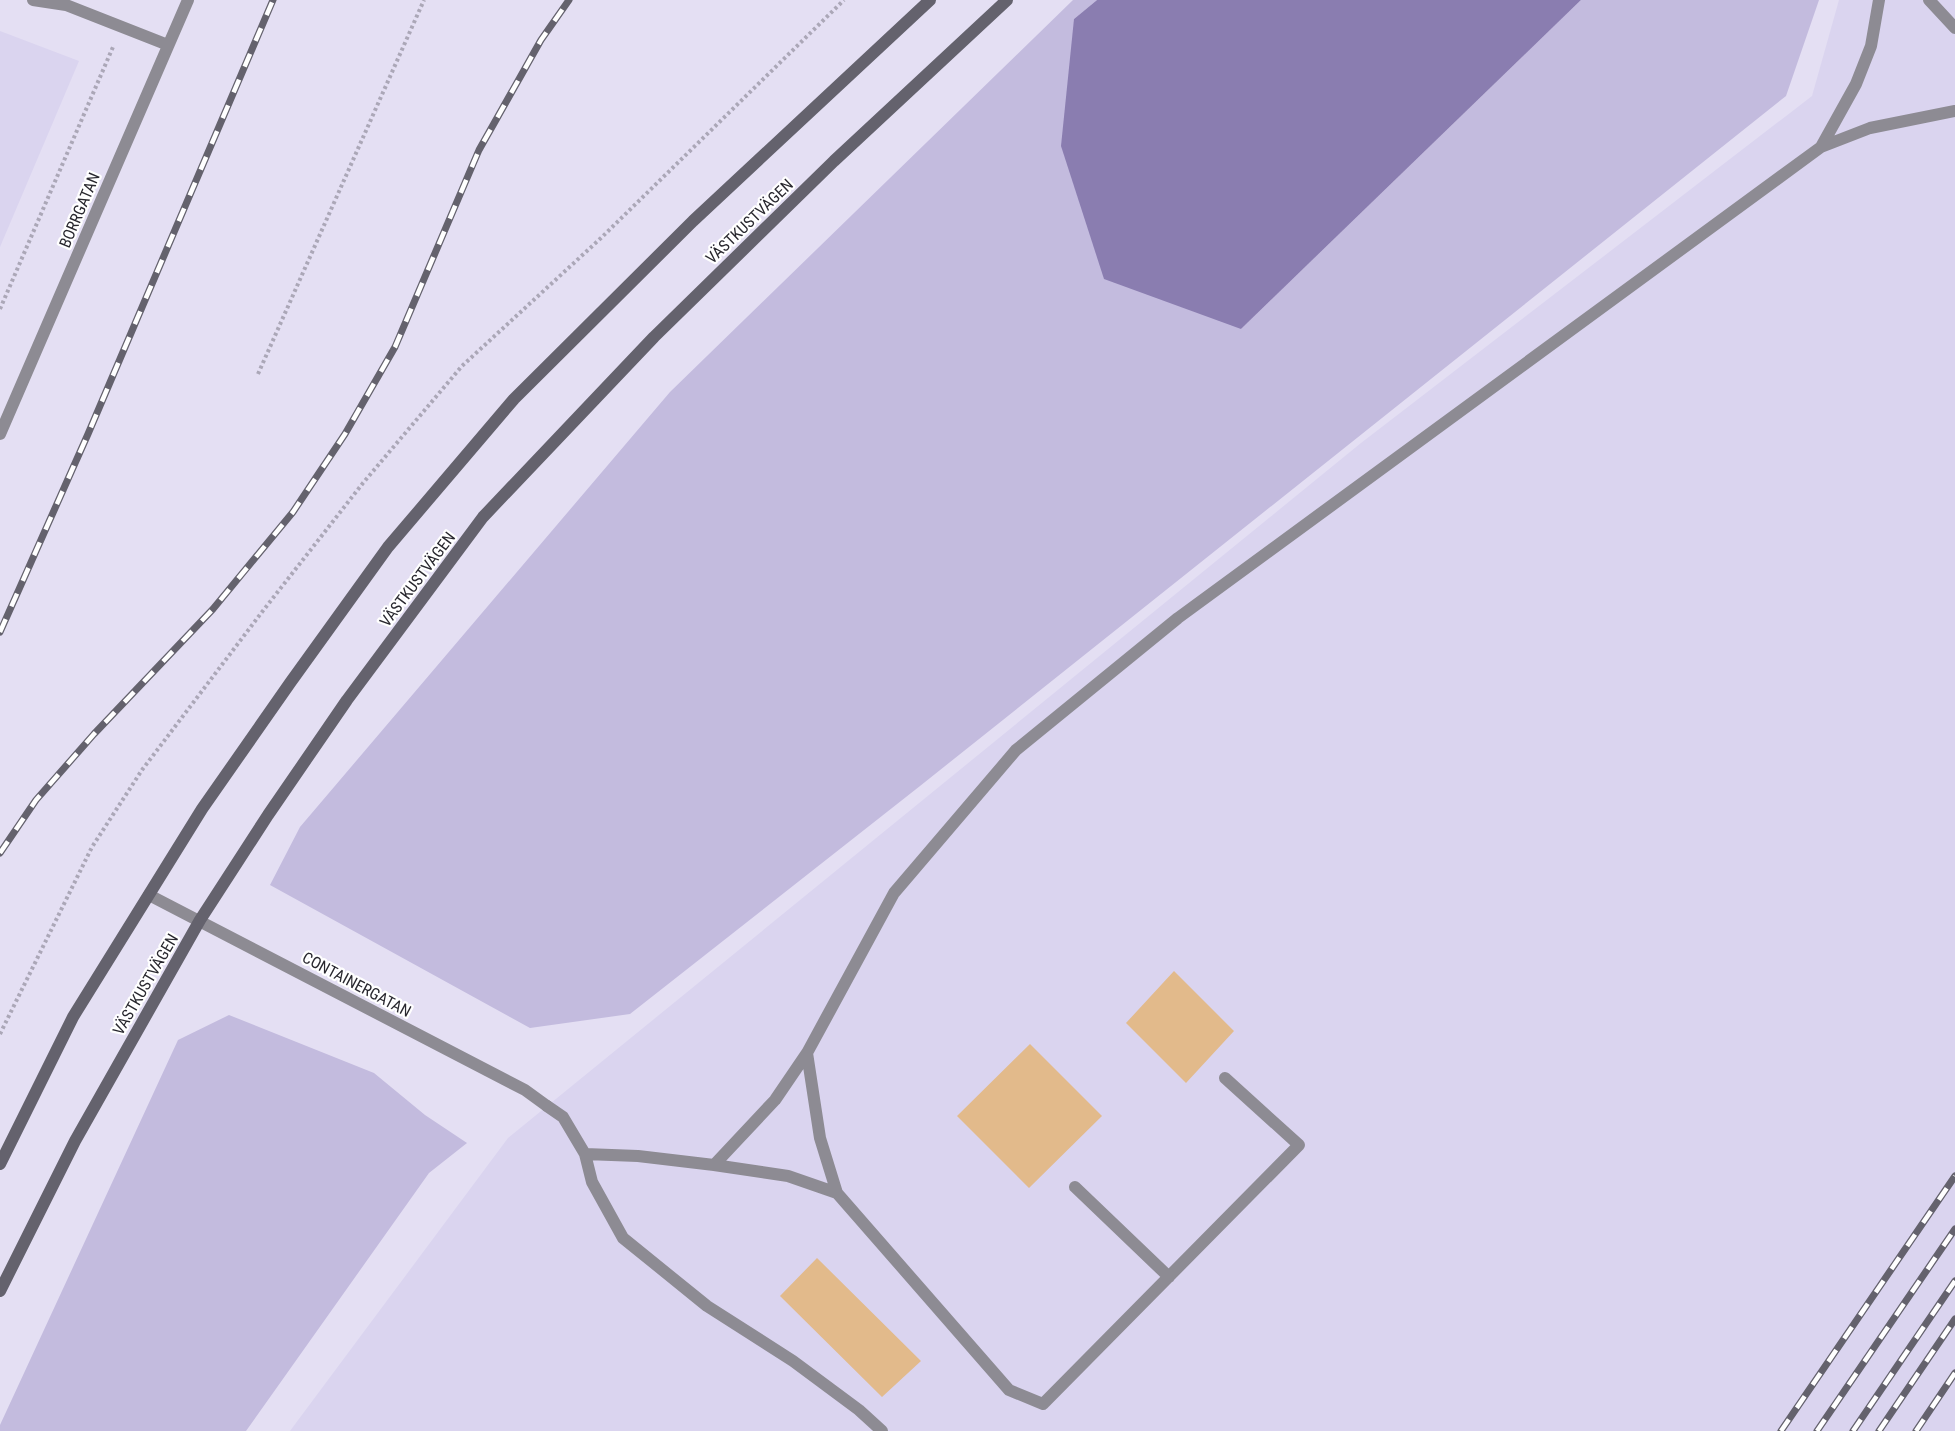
<svg xmlns="http://www.w3.org/2000/svg" width="1955" height="1431" viewBox="0 0 1955 1431" font-family="'Roboto Condensed',sans-serif">
<style>
.built{fill:#dad4ef}
.green{fill:#c3bbde}
.water{fill:#8a7db0}
.building{fill:#e2ba8b}
.lines{fill:none;stroke-linecap:round;stroke-linejoin:round}
.path{stroke:#aba7b7;stroke-width:4;stroke-dasharray:3 3;stroke-linecap:butt}
.service{stroke:#8d8b93;stroke-width:12}
.minor{stroke:#8d8b93;stroke-width:12}
.secondary{stroke:#64626d;stroke-width:12}
.rail-casing{stroke:#64626d;stroke-width:7}
.rail{stroke:#fff;stroke-width:4.5;stroke-dasharray:14;stroke-linecap:butt}
.labels{text-anchor:middle;stroke-width:4.5;stroke-linejoin:round;paint-order:stroke}
.street-label{font-size:16px;fill:#29282f;stroke:#fff}
</style>
<rect width="100%" height="100%" fill="#e4dff3"/>
<!-- built -->
<path class="built" d="M1839,0h116v1431h-1665l218,-293 853,-695 451,-347z
M0,31l79,30 -79,186z"/>
<!-- green -->
<path class="green" d="M1073,0h24l-23,19 167,310 340,-329h238l-33,96 -866,690 -290,228 -100,14 -260,-143 30,-58 370,-435z
M229,1015l145,58 51,42 42,28 -38,30 -183,258h-246v-6l178,-385z"/>
<!-- water -->
<path class="water" d="M1097,0h484l-340,329 -137,-50 -43,-133 13,-127z"/>
<!-- building -->
<path class="building" d="M1174,971l60,60 -48,52 -60,-60z
M1030,1044l72,72 -73,72 -72,-72z
M817,1258l104,103 -39,36 -102,-101z"/>
<g class="lines">
<!-- path -->
<path class="path" d="M0,309l113,-262
M258,374l166,-374
M0,1034l92,-187 50,-77 120,-158 101,-129 99,-117 139,-128 243,-238"/>
<!-- service -->
<path class="service" d="M1929,0l26,28
M1821,147l35,-63 15,-38 8,-46
M807,1053l13,85 17,55
M547,1106l16,11 22,37 7,28 31,56 84,68 86,55 66,49 23,21
M585,1154l53,2 76,9 74,11 49,17 172,197 34,14 256,-259 -74,-67
M714,1165l61,-65 32,-47 87,-160 122,-143 162,-132 643,-471 49,-19 85,-17
M1075,1187l94,90"/>
<!-- minor -->
<path class="minor" d="M33,0l33,5 102,40
M0,434l188,-434
M149,895l376,195 22,16"/>
<!-- secondary -->
<path class="secondary" d="M0,1164l73,-147 129,-208 88,-126 98,-136 126,-148 179,-178 237,-221
M0,1291l75,-150 125,-221 68,-105 79,-115 136,-183 171,-180 180,-176 173,-161"/>
<defs>
<path id="rail" d="M0,632l88,-198 185,-434
M0,853l36,-53 58,-66 119,-125 80,-97 52,-78 50,-87 84,-197 62,-110 28,-40
M1781,1431l174,-255
M1817,1431l138,-202
M1853,1431l102,-150
M1879,1431l76,-112
M1916,1431l39,-58"/>
</defs>
<!-- rail casing -->
<use href="#rail" class="rail-casing"/>
<!-- rail -->
<use href="#rail" class="rail"/>
</g>
<g class="labels">
<!-- street labels -->
<g class="street-label">
<text transform="translate(79 210) rotate(-67)" y="6">BORRGATAN</text>
<text transform="translate(749 221) rotate(-44)" y="6">VÄSTKUSTVÄGEN</text>
<text transform="translate(417 579) rotate(-53)" y="6">VÄSTKUSTVÄGEN</text>
<text transform="translate(145 984) rotate(-60)" y="6">VÄSTKUSTVÄGEN</text>
<text transform="translate(357 984) rotate(28)" y="6">CONTAINERGATAN</text>
</g>
</g>
</svg>
